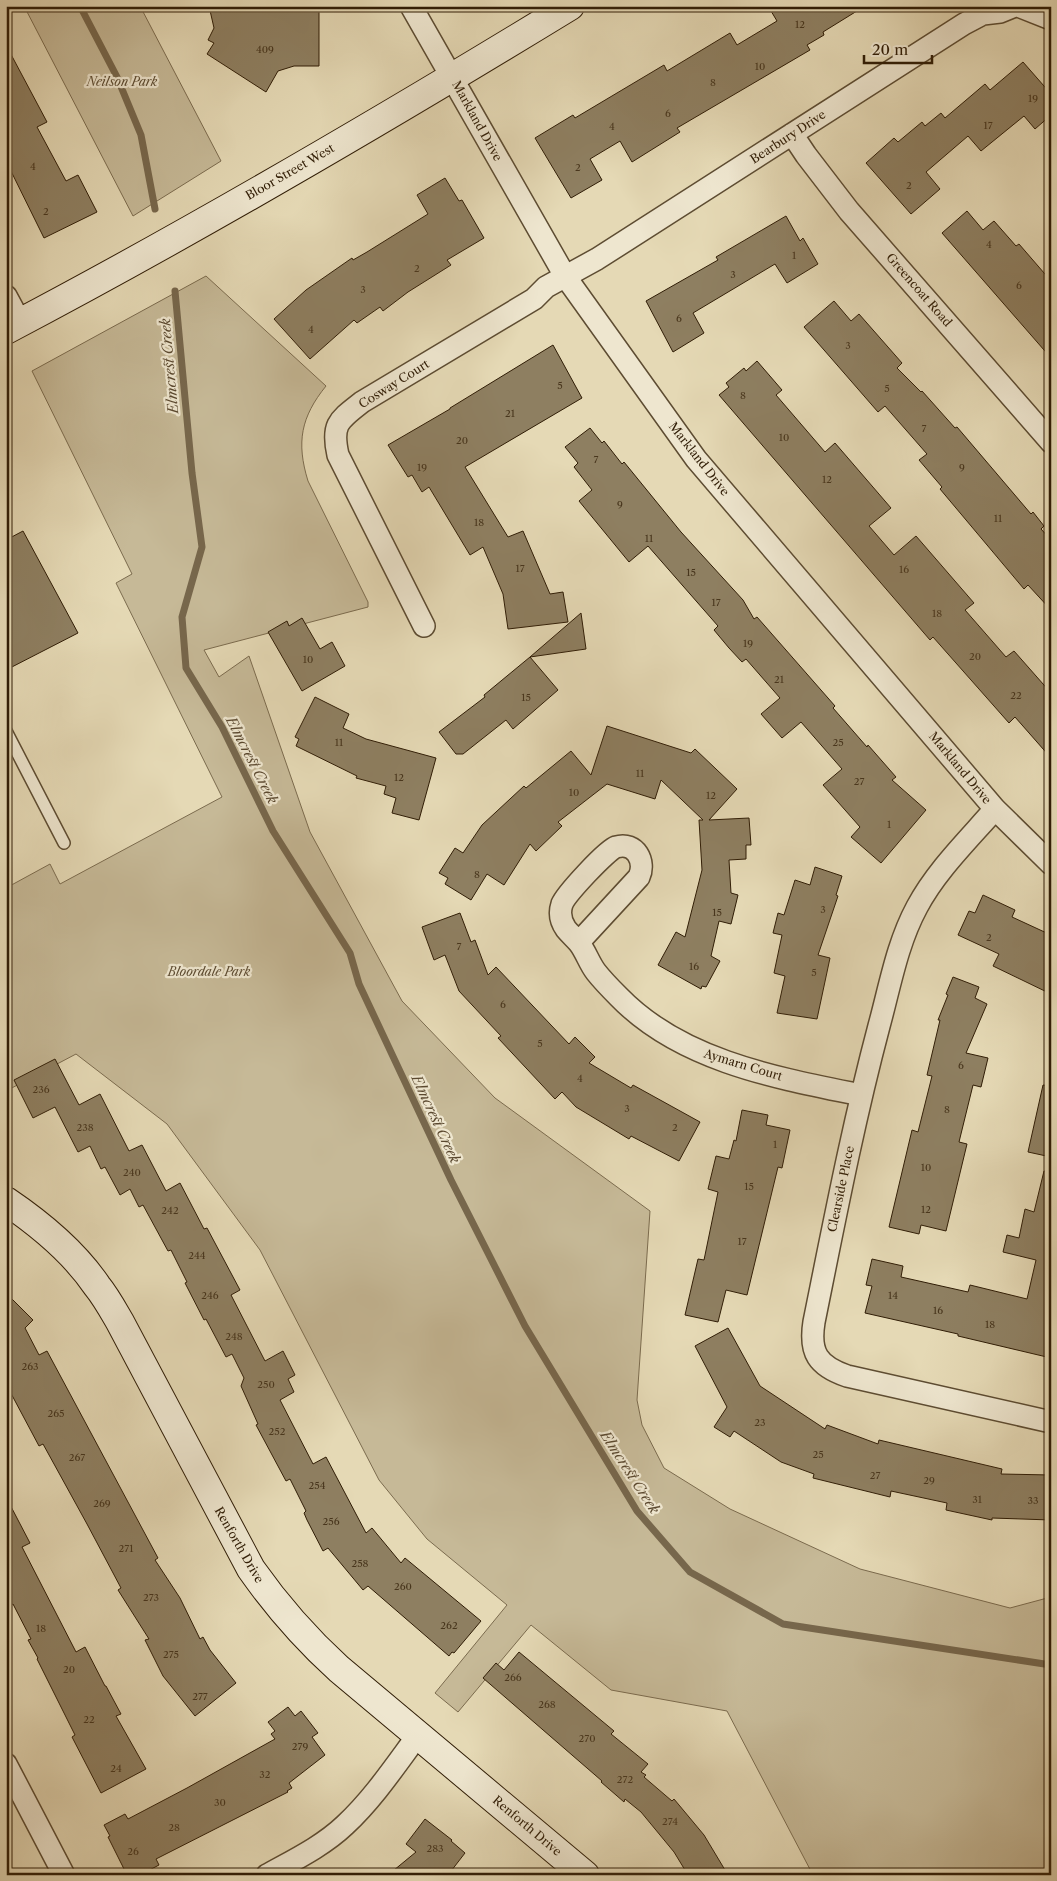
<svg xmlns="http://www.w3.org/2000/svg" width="1057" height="1881" viewBox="0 0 1057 1881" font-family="'Libre Caslon Text',serif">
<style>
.green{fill:#c6b997;stroke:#7b6b4e}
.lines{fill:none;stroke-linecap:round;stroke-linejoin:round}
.stream{stroke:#77674c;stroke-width:7}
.building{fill:#8e7f61;stroke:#301d06}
.lane-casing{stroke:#5d4c32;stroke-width:14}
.street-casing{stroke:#5d4c32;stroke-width:24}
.secondary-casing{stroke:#301d06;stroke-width:30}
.lane{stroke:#eee6cf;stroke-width:11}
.street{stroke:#eee6cf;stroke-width:21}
.secondary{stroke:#eee6cf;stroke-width:28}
.labels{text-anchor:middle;stroke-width:4.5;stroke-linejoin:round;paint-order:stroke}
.number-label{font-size:10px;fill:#48361d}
.park-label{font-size:12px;font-style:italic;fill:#5d4c32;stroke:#eee6cf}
.street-label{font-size:12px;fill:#301d06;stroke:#eee6cf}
.water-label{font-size:14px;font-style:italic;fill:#5a482f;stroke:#eee6cf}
</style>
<rect width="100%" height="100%" fill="#e5d9b5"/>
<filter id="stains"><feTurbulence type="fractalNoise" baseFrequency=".004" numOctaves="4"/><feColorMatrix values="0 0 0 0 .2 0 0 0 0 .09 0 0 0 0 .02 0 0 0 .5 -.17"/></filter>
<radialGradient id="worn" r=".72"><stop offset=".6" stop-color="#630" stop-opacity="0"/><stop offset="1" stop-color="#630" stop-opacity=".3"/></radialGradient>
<!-- green -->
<path class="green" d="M24,6h116l81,155 -88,55z
M206,276l120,110c-25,31 -30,56 -18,95l60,121v5l-164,43 15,27 30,-21 61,176 92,169 93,97 155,113 -13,189 5,25 22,43 66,41 130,60 150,39 41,-11v278h-238l-86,-164 -116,-21 -80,-65 -73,87 -23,-19 72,-88 -80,-66 -48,-59 -119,-230 -93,-126 -91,-70 -70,37v-203l44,-24 10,20 162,-87 -106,-214 16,-9 -100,-203z"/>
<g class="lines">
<!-- stream -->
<path class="stream" d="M80,6l37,71 24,58 14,74
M175,291l17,182 10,74 -20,70 4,51 36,59 51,104 77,122 9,31 92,196 74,146 112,185 53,61 93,52 268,41"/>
</g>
<!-- building -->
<path class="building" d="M209,6h110v60h-25l-16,5 -12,21 -59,-38 7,-11 -6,-3 6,-12z
M768,6h97l-42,26 1,3 -17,10 3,5 -133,78 3,4 -48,30 -12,-21 -30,18 12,21 -31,18 -36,-60 38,-23 2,3 89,-53 3,6 63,-38 7,12 40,-24z
M6,45l41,77 -10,5 29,54 12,-6 19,37 -53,26 -38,-77z
M1023,62l28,32v21l-16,14 -11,-13 -43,35 -13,-15 -42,36 14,17 -29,25 -45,-51 28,-25 4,4 24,-20 3,4 16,-13 4,5 40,-34 5,6z
M445,178l14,23 3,-1 22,38 -37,22 4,5 -43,27 -25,19 -3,-4 -23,16 -3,-3 -44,39 -36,-40 32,-29 46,-32 1,2 14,-8 61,-38 -11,-19z
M967,211l16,19 11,-9 22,25 3,-2 32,37v77l-109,-125z
M786,216l14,25 3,-3 15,26 -31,19 -12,-19 -82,49 11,20 -31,19 -27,-51 72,-41 -2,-3z
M834,301l17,20 8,-7 43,49 -5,5 24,24 1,-1 33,37 2,-1 74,87 2,-2 11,14 -3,3 10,11v70l-23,-25 -4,4 -84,-100 2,-2 -23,-27 8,-6 -42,-48 -7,6 -74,-85z
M553,345l29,53 -117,69 43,70 15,-6 27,63 13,-2 5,30 -60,7 -5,-35 -20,-47 -13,8 -41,-68 -7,5 -10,-17 -4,2 -20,-32 62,-36v-1z
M757,361l25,29 -6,5 49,57 10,-9 56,65 -22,18 25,29 22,-19 58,67 -9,7 41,47 8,-6 37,42v65l-36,-41 -6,6 -76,-86 -3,3 -211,-245 10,-8 -3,-4 18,-15 2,3z
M590,428l12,15 2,-2 18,23 2,-2 57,70 62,68 11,19 3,-2 78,89 -2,2 34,39 1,-2 28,32 -4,3 34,30 -45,53 -30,-26 9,-10 -37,-42 19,-16 -41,-47 -19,16 -21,-24 19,-16 -34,-39 -4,3 -13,-14 -15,-18 4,-4 -70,-80 -19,16 -50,-61 13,-11 -18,-23 4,-4 -13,-16z
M23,531l55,102 -72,37v-130z
M581,613l5,36 -56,8z
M302,618l18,31 12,-7 13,24 -43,25 -34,-59 19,-11 2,5z
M530,657l28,33 -45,39 -7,-9 -43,34h-7l-17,-22 46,-35 -1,-2z
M315,697l34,17 -6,14 23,11 70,19 -17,62 -27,-7 4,-15 -12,-4 2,-8 -30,-8 1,-2 -61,-30 3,-7 -4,-2z
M607,726l84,27 4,-4 42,40 -28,31 40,-2 2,27h-5v14l-17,1 2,33 7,2 -7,29 -12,-3 -8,35 9,5 -14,26 -4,-1 -1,3 -43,-24 18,-33 9,5 17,-67 -3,-50h4l-42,-40 -6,19 -48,-15 -49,38 4,4 -26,25 -6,-7 -26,41 -17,-11 -16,26 -26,-16 3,-6 -9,-5 16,-25 8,5 19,-28 42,-39 2,2 45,-37 20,24z
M815,867l27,9 -6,19 2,1 -20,59 12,3 -13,61 -40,-6 8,-37 -11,-3 8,-38 -9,-2 5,-20 6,2 11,-35 15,5z
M983,895l32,15 -3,7 39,18v59l-58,-28 6,-12 -41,-19 11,-24 6,2z
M460,913l11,29 4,-2 13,35 8,-8 73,77 6,-7 20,20 -6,6 42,25 2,-3 67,37 -21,39 -48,-25 -2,3 -53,-32 -14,-15 -7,7 -57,-61 3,-2 -42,-45 -14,-36 -11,5 -12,-33z
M953,977l26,10 -4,11 12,6 -21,49 22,5 -7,29 -8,-2 -14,57 8,2 -21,87 -25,-6 -2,9 -30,-7 23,-97 6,2 14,-56 -5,-1 13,-55h-2l10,-25 -2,-1z
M55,1059l24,46 21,-11 29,57 13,-6 24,46 14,-8 24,46 3,-1 33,62 -9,5 34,66 18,-10 12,24 -7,4 6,13 -14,8 33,64 13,-7 40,76 6,-5 29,35 4,-5 76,63 -27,32 -2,-1 -3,4 -81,-70 -5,4 -35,-42 -5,3 -16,-31 -3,-7 2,-2 -16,-32 -4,2 -30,-56 2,-1 -17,-38 3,-8 -12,-24 -6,3 -20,-38 -2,1 -19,-37 2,-1 -16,-32 -3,1 -25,-46 -4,2 -9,-18 -10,6 -15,-28 -4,2 -11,-23 -12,6 -23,-45 -22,11 -19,-38z
M1043,1085l8,1v71l-23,-5z
M742,1110l26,5 -2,10 24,5 -8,38 -4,-1 -31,128 -21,-5 -8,32 -33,-7 13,-56 6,1 14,-68 -10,-3 8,-33 13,3 5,-19 2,1z
M1044,1171l7,1v186l-93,-22v-2l-93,-21 7,-27 -6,-1 6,-26 31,7 -2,11 67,15 2,-7 57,14 9,-39 -33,-8 4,-17 12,3 6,-29 9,3z
M6,1293l27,27 -8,8 14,27 8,-4 111,207 -3,2 25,38 20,41 3,-2 7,13 26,33 -41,33 -32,-40 -18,-36 4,-1 -31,-49 3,-2 -34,-64 -44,-80 -4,2 -33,-62z
M728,1328l32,58 65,43 2,-4 51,19 1,-4 123,29 -1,5 50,1v45l-59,-2v2l-46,-10 1,-7 -56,-12 -1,6 -77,-19 1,-4 -33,-12 -47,-31 -4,6 -16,-10 13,-20 -32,-61z
M6,1497l24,46 -8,4 54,105 9,-5 20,39h1l15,28 -5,2 30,53 -45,24 -29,-56 3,-2 -38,-76 1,-1 -10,-18 3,-1 -18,-35 -7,4z
M519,1652l95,79 -3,3 37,30 -7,8 5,3 -2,2 28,24 2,-2 30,36 24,40h-40l-14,-23 -33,-40 -16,-13 -1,3 -23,-20 1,-1 -119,-103 13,-15 8,7z
M288,1707l7,9 6,-5 17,22 -6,4 13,18 -36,28 3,5 -5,3 1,1 -132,67 3,6 -19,10h-13l-19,-38 2,-1 -6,-11 21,-11 3,5 59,-31 88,-49 -4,-5 4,-3 -7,-9z
M425,1819l27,21 -1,1 14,12 -17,22h-60l28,-23 -10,-8z"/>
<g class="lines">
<defs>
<path id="lane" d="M6,731l58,112"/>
<path id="street" d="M411,6l154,270 131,183 299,350 56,55
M1018,6l33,13
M792,134l14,21 43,56 202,231
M6,296l14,26
M424,626l-86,-171c-7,-31 1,-35 24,-53l172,-103 12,-12 51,-28 367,-235 19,-10 17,-2 15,-6
M995,809c-27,31 -59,62 -78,98 -20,37 -27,79 -38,119 -26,98 -45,197 -65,296 -5,31 4,44 33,54l204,46
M579,942l60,-65c7,-15 -3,-36 -23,-30 -9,3 -50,47 -54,57 -3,9 -1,18 4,25 4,5 9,9 13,14 7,9 10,20 17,29 7,9 16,18 23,25 62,64 158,81 242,98
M6,1764l58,111
M267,1875c27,-15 56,-29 78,-50 28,-26 50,-59 73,-90"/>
<path id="secondary" d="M6,330c192,-101 379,-211 564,-324
M6,1201c34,23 68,51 91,85 9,11 16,24 23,36l131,247c26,37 55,70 88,100l246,206"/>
</defs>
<!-- lane casing -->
<use href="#lane" class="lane-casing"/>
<!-- street casing -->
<use href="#street" class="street-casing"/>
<!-- secondary casing -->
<use href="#secondary" class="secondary-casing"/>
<!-- lane -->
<use href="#lane" class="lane"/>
<!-- street -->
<use href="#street" class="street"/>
<!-- secondary -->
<use href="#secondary" class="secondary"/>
</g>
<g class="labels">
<!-- number labels -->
<g class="number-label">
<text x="800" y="28">12</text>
<text x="265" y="53">409</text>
<text x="760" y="70">10</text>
<text x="713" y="86">8</text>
<text x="1033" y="102">19</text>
<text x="668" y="117">6</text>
<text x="988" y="129">17</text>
<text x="612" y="130">4</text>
<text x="33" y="170">4</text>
<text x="578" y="171">2</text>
<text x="909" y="189">2</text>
<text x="46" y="215">2</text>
<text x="989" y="248">4</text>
<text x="794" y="259">1</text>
<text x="417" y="272">2</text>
<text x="733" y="278">3</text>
<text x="1019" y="289">6</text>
<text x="363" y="293">3</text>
<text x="679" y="322">6</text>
<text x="311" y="333">4</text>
<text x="848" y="349">3</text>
<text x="560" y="389">5</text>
<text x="887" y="392">5</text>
<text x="743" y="399">8</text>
<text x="510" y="417">21</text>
<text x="924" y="432">7</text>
<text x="784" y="441">10</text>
<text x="462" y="444">20</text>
<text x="596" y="463">7</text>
<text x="422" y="471">19</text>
<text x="962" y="471">9</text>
<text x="827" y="483">12</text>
<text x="620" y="508">9</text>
<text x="998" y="522">11</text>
<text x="479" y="526">18</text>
<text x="649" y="542">11</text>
<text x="520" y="572">17</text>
<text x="904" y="573">16</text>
<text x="691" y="576">15</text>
<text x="716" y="606">17</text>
<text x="937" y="617">18</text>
<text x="748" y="647">19</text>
<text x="975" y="660">20</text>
<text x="308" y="663">10</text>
<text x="779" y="683">21</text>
<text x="1016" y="699">22</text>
<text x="526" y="701">15</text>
<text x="339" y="746">11</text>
<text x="838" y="746">25</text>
<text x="640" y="777">11</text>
<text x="399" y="781">12</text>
<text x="859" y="785">27</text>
<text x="574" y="796">10</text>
<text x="711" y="799">12</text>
<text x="889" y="828">1</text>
<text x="477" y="878">8</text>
<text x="823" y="913">3</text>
<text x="717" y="916">15</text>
<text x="989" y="941">2</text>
<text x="459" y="950">7</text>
<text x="694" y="970">16</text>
<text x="814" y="976">5</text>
<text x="503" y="1008">6</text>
<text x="540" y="1047">5</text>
<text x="961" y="1069">6</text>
<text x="580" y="1082">4</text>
<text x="41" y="1093">236</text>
<text x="627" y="1112">3</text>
<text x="947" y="1113">8</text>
<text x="85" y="1131">238</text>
<text x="675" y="1131">2</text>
<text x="775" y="1148">1</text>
<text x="926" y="1171">10</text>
<text x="132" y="1176">240</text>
<text x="749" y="1190">15</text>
<text x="926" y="1213">12</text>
<text x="170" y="1214">242</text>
<text x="742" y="1245">17</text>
<text x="197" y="1259">244</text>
<text x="210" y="1299">246</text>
<text x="893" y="1299">14</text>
<text x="938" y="1314">16</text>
<text x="990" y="1328">18</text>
<text x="234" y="1340">248</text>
<text x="30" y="1370">263</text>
<text x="266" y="1388">250</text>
<text x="56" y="1417">265</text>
<text x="760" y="1426">23</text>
<text x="277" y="1435">252</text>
<text x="818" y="1458">25</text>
<text x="77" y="1461">267</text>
<text x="875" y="1479">27</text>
<text x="929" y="1484">29</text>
<text x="317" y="1489">254</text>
<text x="977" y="1503">31</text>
<text x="1033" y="1504">33</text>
<text x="102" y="1507">269</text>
<text x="331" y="1525">256</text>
<text x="126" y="1552">271</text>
<text x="360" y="1567">258</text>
<text x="403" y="1590">260</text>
<text x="151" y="1601">273</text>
<text x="449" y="1629">262</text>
<text x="41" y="1632">18</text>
<text x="171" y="1658">275</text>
<text x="69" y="1673">20</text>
<text x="513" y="1681">266</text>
<text x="200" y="1700">277</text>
<text x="547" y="1708">268</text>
<text x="89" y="1723">22</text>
<text x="587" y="1742">270</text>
<text x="300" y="1750">279</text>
<text x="116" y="1772">24</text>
<text x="265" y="1778">32</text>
<text x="625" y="1783">272</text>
<text x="220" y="1806">30</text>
<text x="670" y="1825">274</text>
<text x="174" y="1831">28</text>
<text x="435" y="1852">283</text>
<text x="133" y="1855">26</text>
</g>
<!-- park labels -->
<g class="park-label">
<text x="122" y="86">Neilson Park</text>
<text x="209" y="976">Bloordale Park</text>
</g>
<!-- street labels -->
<g class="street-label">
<text transform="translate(477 121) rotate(61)" y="4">Markland Drive</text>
<text transform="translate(788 137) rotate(-33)" y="4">Bearbury Drive</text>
<text transform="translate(290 172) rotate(-30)" y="4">Bloor Street West</text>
<text transform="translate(919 290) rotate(49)" y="4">Greencoat Road</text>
<text transform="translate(394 384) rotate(-32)" y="4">Cosway Court</text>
<text transform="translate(699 459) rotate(52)" y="4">Markland Drive</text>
<text transform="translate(960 768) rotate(50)" y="4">Markland Drive</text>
<text transform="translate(743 1065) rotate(17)" y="4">Aymarn Court</text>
<text transform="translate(841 1189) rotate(-78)" y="4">Clearside Place</text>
<text transform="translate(239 1545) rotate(60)" y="4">Renforth Drive</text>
<text transform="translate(527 1826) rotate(40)" y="4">Renforth Drive</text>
</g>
<!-- water labels -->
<g class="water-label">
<text transform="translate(169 366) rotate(-95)" y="5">Elmcrest Creek</text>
<text transform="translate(252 760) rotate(63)" y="5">Elmcrest Creek</text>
<text transform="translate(436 1119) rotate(65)" y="5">Elmcrest Creek</text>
<text transform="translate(630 1472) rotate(57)" y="5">Elmcrest Creek</text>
</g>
</g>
<!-- margin -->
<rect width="1057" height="1881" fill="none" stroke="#e5d9b5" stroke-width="25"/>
<rect x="8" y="8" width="1042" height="1866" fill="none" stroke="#301d06" stroke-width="2.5"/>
<rect x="12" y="12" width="1032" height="1856" fill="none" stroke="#301d06"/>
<!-- scale -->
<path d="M864 55v8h68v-8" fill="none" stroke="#301d06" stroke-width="2.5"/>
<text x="872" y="55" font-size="15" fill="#301d06" stroke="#eee6cf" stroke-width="4" paint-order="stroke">20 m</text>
<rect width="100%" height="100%" filter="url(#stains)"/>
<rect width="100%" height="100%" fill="url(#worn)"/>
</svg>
